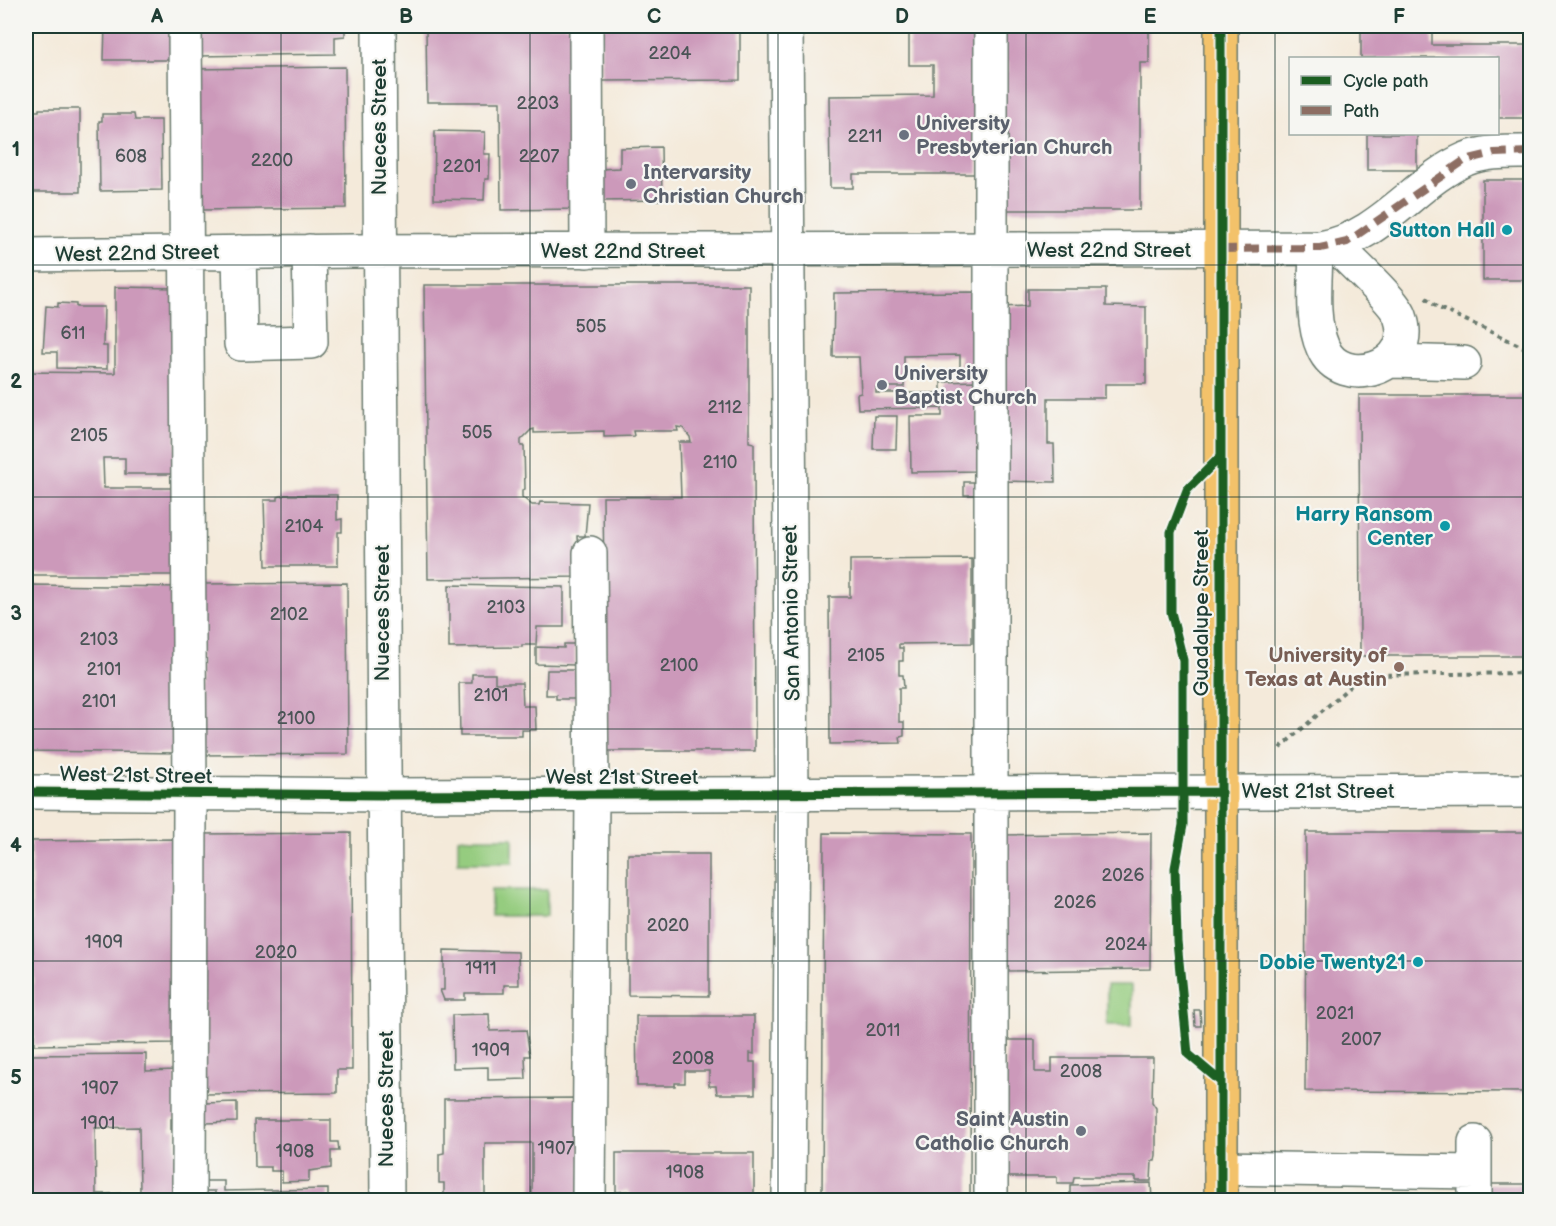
<svg xmlns="http://www.w3.org/2000/svg" width="1556" height="1226" viewBox="0 0 1556 1226" font-family="'Balsamiq Sans',sans-serif">
<style>
.green{fill:#95cc7f;stroke:#5a845a;stroke-width:1.5}
.building{fill:#cc99ba;fill-rule:evenodd}
.lines{fill:none;stroke-linecap:round;stroke-linejoin:round}
.minor-casing{stroke:#6a7a6e;stroke-width:36}
.major-casing{stroke:#6a7a6e;stroke-width:36}
.path{stroke:#6a7a6e;stroke-width:4;stroke-dasharray:4.5 4.5;stroke-linecap:butt}
.minor{stroke:#fff;stroke-width:33}
.major{stroke:#f3c26a;stroke-width:33}
.quiet{stroke:#8d6e63;stroke-width:8;stroke-dasharray:15 8;stroke-linecap:butt}
.cycleway-casing{stroke:#f6f6f2;stroke-width:13}
.cycleway{stroke:#1b5e20;stroke-width:9}
.grid{fill:none;stroke:#1f3d34;stroke-width:1.5;stroke-opacity:0.55}
.worship-dot{fill:#6b7280;stroke:#f6f6f2;stroke-width:2}
.culture-dot{fill:#0f9aa8;stroke:#f6f6f2;stroke-width:2}
.education-dot{fill:#8d6e63;stroke:#f6f6f2;stroke-width:2}
.labels{text-anchor:middle;stroke-width:4.5;stroke-linejoin:round;paint-order:stroke}
.number-label{font-size:18px;fill:#4a5456}
.worship-label{font-size:21px;font-weight:bold;fill:#5b616d;stroke:#f6f6f2;text-anchor:start}
.street-label{font-size:21px;fill:#1f3d34;stroke:#f6f6f2}
.culture-label{font-size:21px;font-weight:bold;fill:#0d838f;stroke:#f6f6f2;text-anchor:end}
.education-label{font-size:21px;font-weight:bold;fill:#785e54;stroke:#f6f6f2;text-anchor:end}
.neatline{fill:none;stroke:#1f3d34;stroke-width:2}
.grid-label{font-size:20px;text-anchor:middle;font-weight:bold;fill:#1f3d34}
</style>
<rect width="100%" height="100%" fill="#f6f6f2"/>
<filter id="ink" filterUnits="userSpaceOnUse"><feTurbulence type="fractalNoise" baseFrequency=".0167" numOctaves="2"/><feDisplacementMap in="SourceGraphic" scale="12" xChannelSelector="R" yChannelSelector="G"/><feConvolveMatrix kernelMatrix="1 2 1 2 8 2 1 2 1" color-interpolation-filters="sRGB"/></filter>
<filter id="wash" filterUnits="userSpaceOnUse"><feTurbulence type="fractalNoise" baseFrequency=".008" numOctaves="4" result="noise"/><feDisplacementMap in="SourceGraphic" scale="24" xChannelSelector="R" yChannelSelector="G"/><feGaussianBlur stdDeviation="1.35" result="paint"/><feColorMatrix in="noise" values="0 0 0 0 0 0 0 0 0 0 0 0 0 0 0 0 0 1.4 0 .05"/><feComposite in="paint" operator="in"/></filter>
<g filter="url(#wash)">
<rect width="100%" height="100%" fill="#f4eada"/>
<!-- green -->
<path class="green" d="M458,838h55v25h-55z
M491,890h56v26h-56z
M1107,985h25v40h-25z"/>
<g id="blocks">
<!-- building -->
<path class="building" d="M105,26h67v34h-68z
M198,26h147v10l-10,1v17l-137,2z
M426,26h152l1,183 -78,1 -1,-108h-73z
M601,26h139v54l-139,1z
M909,26h68l1,148h-125v14h-23l-1,-92 104,-1v-30h-24z
M1001,26h148v37h-9v147h-142v-138h10v-10l-8,1z
M1361,26h71v19h98v73h-32v-60h-137z
M345,67l1,141 -147,2 -2,-141z
M39,109h41v83h-54l1,-81h12z
M102,114h32l1,6h26l1,70 -62,1 -1,-70h3z
M435,131l50,1 -1,22h6l-1,25h-4l-1,21 -50,-1z
M1367,134h50v36h-50z
M661,147l1,53 -61,1 -1,-32 20,-1v-20z
M1483,180h47v100h-47z
M424,285h325v157l5,1 1,308h-149l-3,-254h78l-2,-55h12l-1,-5 -7,-9 -6,-1 1,4h-45l1,5 -30,1v-6l-70,2v-4l-3,1 -10,10v6h3l1,43 -3,1v7l10,8h7l1,-3 48,1 -3,33h-8l2,41 -151,2z
M115,287l61,1v186h-51v-16h-22l1,30h76l-1,87h-153v-203l89,1z
M1028,289h78v17l40,1v77h-41v14h-57v46h6l1,38 -55,-1v-174l28,-1z
M978,292l1,76h-19v-13l-56,1v31h-28v6h65v-11l37,-1 1,90 -68,1 -1,-56h32v-8l-84,1 -1,-15 4,-1 -2,-36h-26l1,-64z
M58,303l18,1v3h28l-1,39h4v23l-50,-1v-16h-14l3,-46 12,1z
M1359,395h171v261h-170z
M874,416h23l-1,33h-23z
M964,482h10v13h-10z
M285,495h52v25l5,-1v13h-4v34h-72l-2,-66h14v-3z
M972,559v84l-73,1v4h4v13h-4v14h4l1,13h-5v34h5v14l-4,1 1,6 -71,1 -1,-147h21v-37z
M347,583l1,171 -149,1 -2,-171z
M30,585l151,2 -2,166 -151,-2z
M449,585l115,2v40h-27l-1,18h-14v2l-73,1z
M564,644h11v21l-39,-1v-17l28,1z
M547,670h29l-1,29h-19v-4h-10z
M472,674h23v9h27l1,23h12l1,24h-14v6h-62l-1,-53h13z
M1306,832h224v260l-225,-1z
M351,833l1,237h-15v23l-135,1 -2,-260z
M824,833l147,1 -1,366h-148z
M1151,833l-1,136 -149,2 -2,-136z
M173,839l3,204 -142,2 -3,-204z
M628,854h81v142l-81,-1z
M444,950l74,2 1,33h-15v8h-39v7h-21l-4,-10h4z
M1194,1010h6l1,16h-6z
M489,1014l1,17 36,-1 4,26h-5l1,23 -38,1v-13l-35,1 -1,-53z
M636,1016h118v38l-4,-1v9h5v32h-38l-1,-8h-7v-15h-24v12h-10v3h-38z
M1006,1040h29v32h17v-14h101l-1,44 4,6v47l-1,6h-3l-1,20h-15v-4h-62l-1,6h-16v-6h-52z
M146,1054v17l30,-1v49h-5v11h4l1,70h-150v-145zM139,1127l1,66 -44,1 -1,-66z
M580,1098l1,102h-49v-57h-47v57h-41v-17h-5v-29l5,-1v-54z
M237,1102v20l-32,1 -1,-20z
M254,1120h77v22h7l1,9h-8v17l-22,3v10l-27,1v-11h-11v-4h-16z
M616,1153h138v47h-125l-1,-9 -12,1z
M204,1181h20v10l104,-2v11h-113v-9h-10z
M1151,1183l1,17h-60v-5h-22v-10z
M1488,1184h42v16h-42z"/>
</g>
</g>
<g filter="url(#ink)">
<use href="#blocks" fill-opacity="0" stroke="#6a7a6e" stroke-width="1.5"/>
<g class="lines">
<defs>
<path id="minor" d="M185,26l5,767 -1,407
M379,26l8,1174
M586,26l1,225
M786,26l6,769 -3,405
M1316,248c0,31 -6,71 7,100 18,43 96,21 77,-32 -6,-16 -51,-56 -65,-71
M239,252l2,92 70,-2 -2,-91
M26,255l327,-4 967,-3c61,-10 95,-67 146,-89 20,-8 43,-7 64,-7
M1392,361l72,2
M26,792l358,3 1146,-4
M1221,1168l254,4
M589,1200l3,-406 -2,-241
M991,1200v-1174
M1475,1200v-58"/>
<path id="major" d="M1221,26v1174"/>
</defs>
<!-- minor casing -->
<use href="#minor" class="minor-casing"/>
<!-- major casing -->
<use href="#major" class="major-casing"/>
<!-- path -->
<path class="path" d="M1426,298l11,9 93,43
M1280,748l83,-73 167,-2"/>
<!-- minor -->
<use href="#minor" class="minor"/>
<!-- major -->
<use href="#major" class="major"/>
<!-- quiet -->
<path class="quiet" d="M1221,249l99,-1 27,-6 118,-82 29,-7 36,-1"/>
<defs>
<path id="cycleway" d="M1221,26v1174
M1220,457l-33,33 -16,42v80l12,48v165l-8,43 2,73 11,113 32,27
M26,792l358,3 835,-3"/>
</defs>
<!-- cycleway casing -->
<use href="#cycleway" class="cycleway-casing"/>
<!-- cycleway -->
<use href="#cycleway" class="cycleway"/>
</g>
</g>
<!-- grid -->
<path class="grid" d="M281,26v1174M530,26v1174M778,26v1174M1026,26v1174M1275,26v1174M26,265h1504M26,497h1504M26,729h1504M26,961h1504"/>
<!-- markers -->
<g class="worship-dot">
<circle cx="904" cy="135" r="6"/>
<circle cx="631" cy="184" r="6"/>
<circle cx="882" cy="385" r="6"/>
<circle cx="1081" cy="1131" r="6"/>
</g>
<g class="culture-dot">
<circle cx="1507" cy="230" r="6"/>
<circle cx="1445" cy="526" r="6"/>
<circle cx="1418" cy="962" r="6"/>
</g>
<circle class="education-dot" cx="1399" cy="667" r="6"/>
<g class="labels">
<!-- number labels -->
<g class="number-label">
<text x="670" y="59">2204</text>
<text x="538" y="109">2203</text>
<text x="865" y="142">2211</text>
<text x="131" y="162">608</text>
<text x="539" y="162">2207</text>
<text x="272" y="166">2200</text>
<text x="462" y="172">2201</text>
<text x="591" y="332">505</text>
<text x="73" y="339">611</text>
<text x="725" y="413">2112</text>
<text x="477" y="438">505</text>
<text x="89" y="441">2105</text>
<text x="720" y="468">2110</text>
<text x="304" y="532">2104</text>
<text x="506" y="613">2103</text>
<text x="289" y="620">2102</text>
<text x="99" y="645">2103</text>
<text x="866" y="661">2105</text>
<text x="679" y="671">2100</text>
<text x="104" y="675">2101</text>
<text x="491" y="701">2101</text>
<text x="99" y="707">2101</text>
<text x="296" y="724">2100</text>
<text x="1123" y="881">2026</text>
<text x="1075" y="908">2026</text>
<text x="668" y="931">2020</text>
<text x="104" y="948">1909</text>
<text x="1126" y="950">2024</text>
<text x="276" y="958">2020</text>
<text x="481" y="974">1911</text>
<text x="1335" y="1019">2021</text>
<text x="883" y="1036">2011</text>
<text x="1361" y="1045">2007</text>
<text x="491" y="1056">1909</text>
<text x="693" y="1064">2008</text>
<text x="1081" y="1077">2008</text>
<text x="100" y="1094">1907</text>
<text x="98" y="1129">1901</text>
<text x="556" y="1154">1907</text>
<text x="295" y="1157">1908</text>
<text x="685" y="1178">1908</text>
</g>
<!-- worship labels -->
<g class="worship-label">
<text x="916" y="130">University<tspan x="916" dy="24">Presbyterian Church</tspan></text>
<text x="643" y="179">Intervarsity<tspan x="643" dy="24">Christian Church</tspan></text>
<text x="894" y="380">University<tspan x="894" dy="24">Baptist Church</tspan></text>
<text x="1069" y="1126" text-anchor="end">Saint Austin<tspan x="1069" dy="24">Catholic Church</tspan></text>
</g>
<!-- street labels -->
<g class="street-label">
<text transform="translate(379 127) rotate(-90)" y="7">Nueces Street</text>
<text x="1109" y="257">West 22nd Street</text>
<text x="623" y="258">West 22nd Street</text>
<text transform="translate(137 253) rotate(-1)" y="7">West 22nd Street</text>
<text transform="translate(382 613) rotate(-90)" y="7">Nueces Street</text>
<text transform="translate(791 613) rotate(-91)" y="7">San Antonio Street</text>
<text transform="translate(1201 613) rotate(-90)" y="7">Guadalupe Street</text>
<text transform="translate(136 775) rotate(1)" y="7">West 21st Street</text>
<text x="622" y="784">West 21st Street</text>
<text x="1318" y="798">West 21st Street</text>
<text transform="translate(386 1099) rotate(-90)" y="7">Nueces Street</text>
</g>
<!-- culture labels -->
<g class="culture-label">
<text x="1495" y="237">Sutton Hall</text>
<text x="1433" y="521">Harry Ransom<tspan x="1433" dy="24">Center</tspan></text>
<text x="1406" y="969">Dobie Twenty21</text>
</g>
<!-- education labels -->
<g class="education-label">
<text x="1387" y="662">University of<tspan x="1387" dy="24">Texas at Austin</tspan></text>
</g>
</g>
<!-- margin -->
<rect width="1556" height="1226" fill="none" stroke="#f6f6f2" stroke-width="66"/>
<!-- legend -->
<rect x="1289" y="57" width="210" height="78" fill="#f6f6f2" stroke="#a0aca6" stroke-width="1.5"/>
<rect x="1301" y="76" width="30" height="9" fill="#1b5e20" stroke="#a0aca6" stroke-width="1.5"/>
<text x="1343" y="87" font-size="18" fill="#1f3d34">Cycle path</text>
<rect x="1301" y="106" width="30" height="9" fill="#8d6e63" stroke="#a0aca6" stroke-width="1.5"/>
<text x="1343" y="117" font-size="18" fill="#1f3d34">Path</text>
<rect x="33" y="33" width="1490" height="1160" class="neatline"/>
<g class="grid-label">
<text x="157" y="23">A</text>
<text x="406" y="23">B</text>
<text x="654" y="23">C</text>
<text x="902" y="23">D</text>
<text x="1150" y="23">E</text>
<text x="1399" y="23">F</text>
<text x="16" y="156">1</text>
<text x="16" y="388">2</text>
<text x="16" y="620">3</text>
<text x="16" y="852">4</text>
<text x="16" y="1084">5</text>
</g>
</svg>
